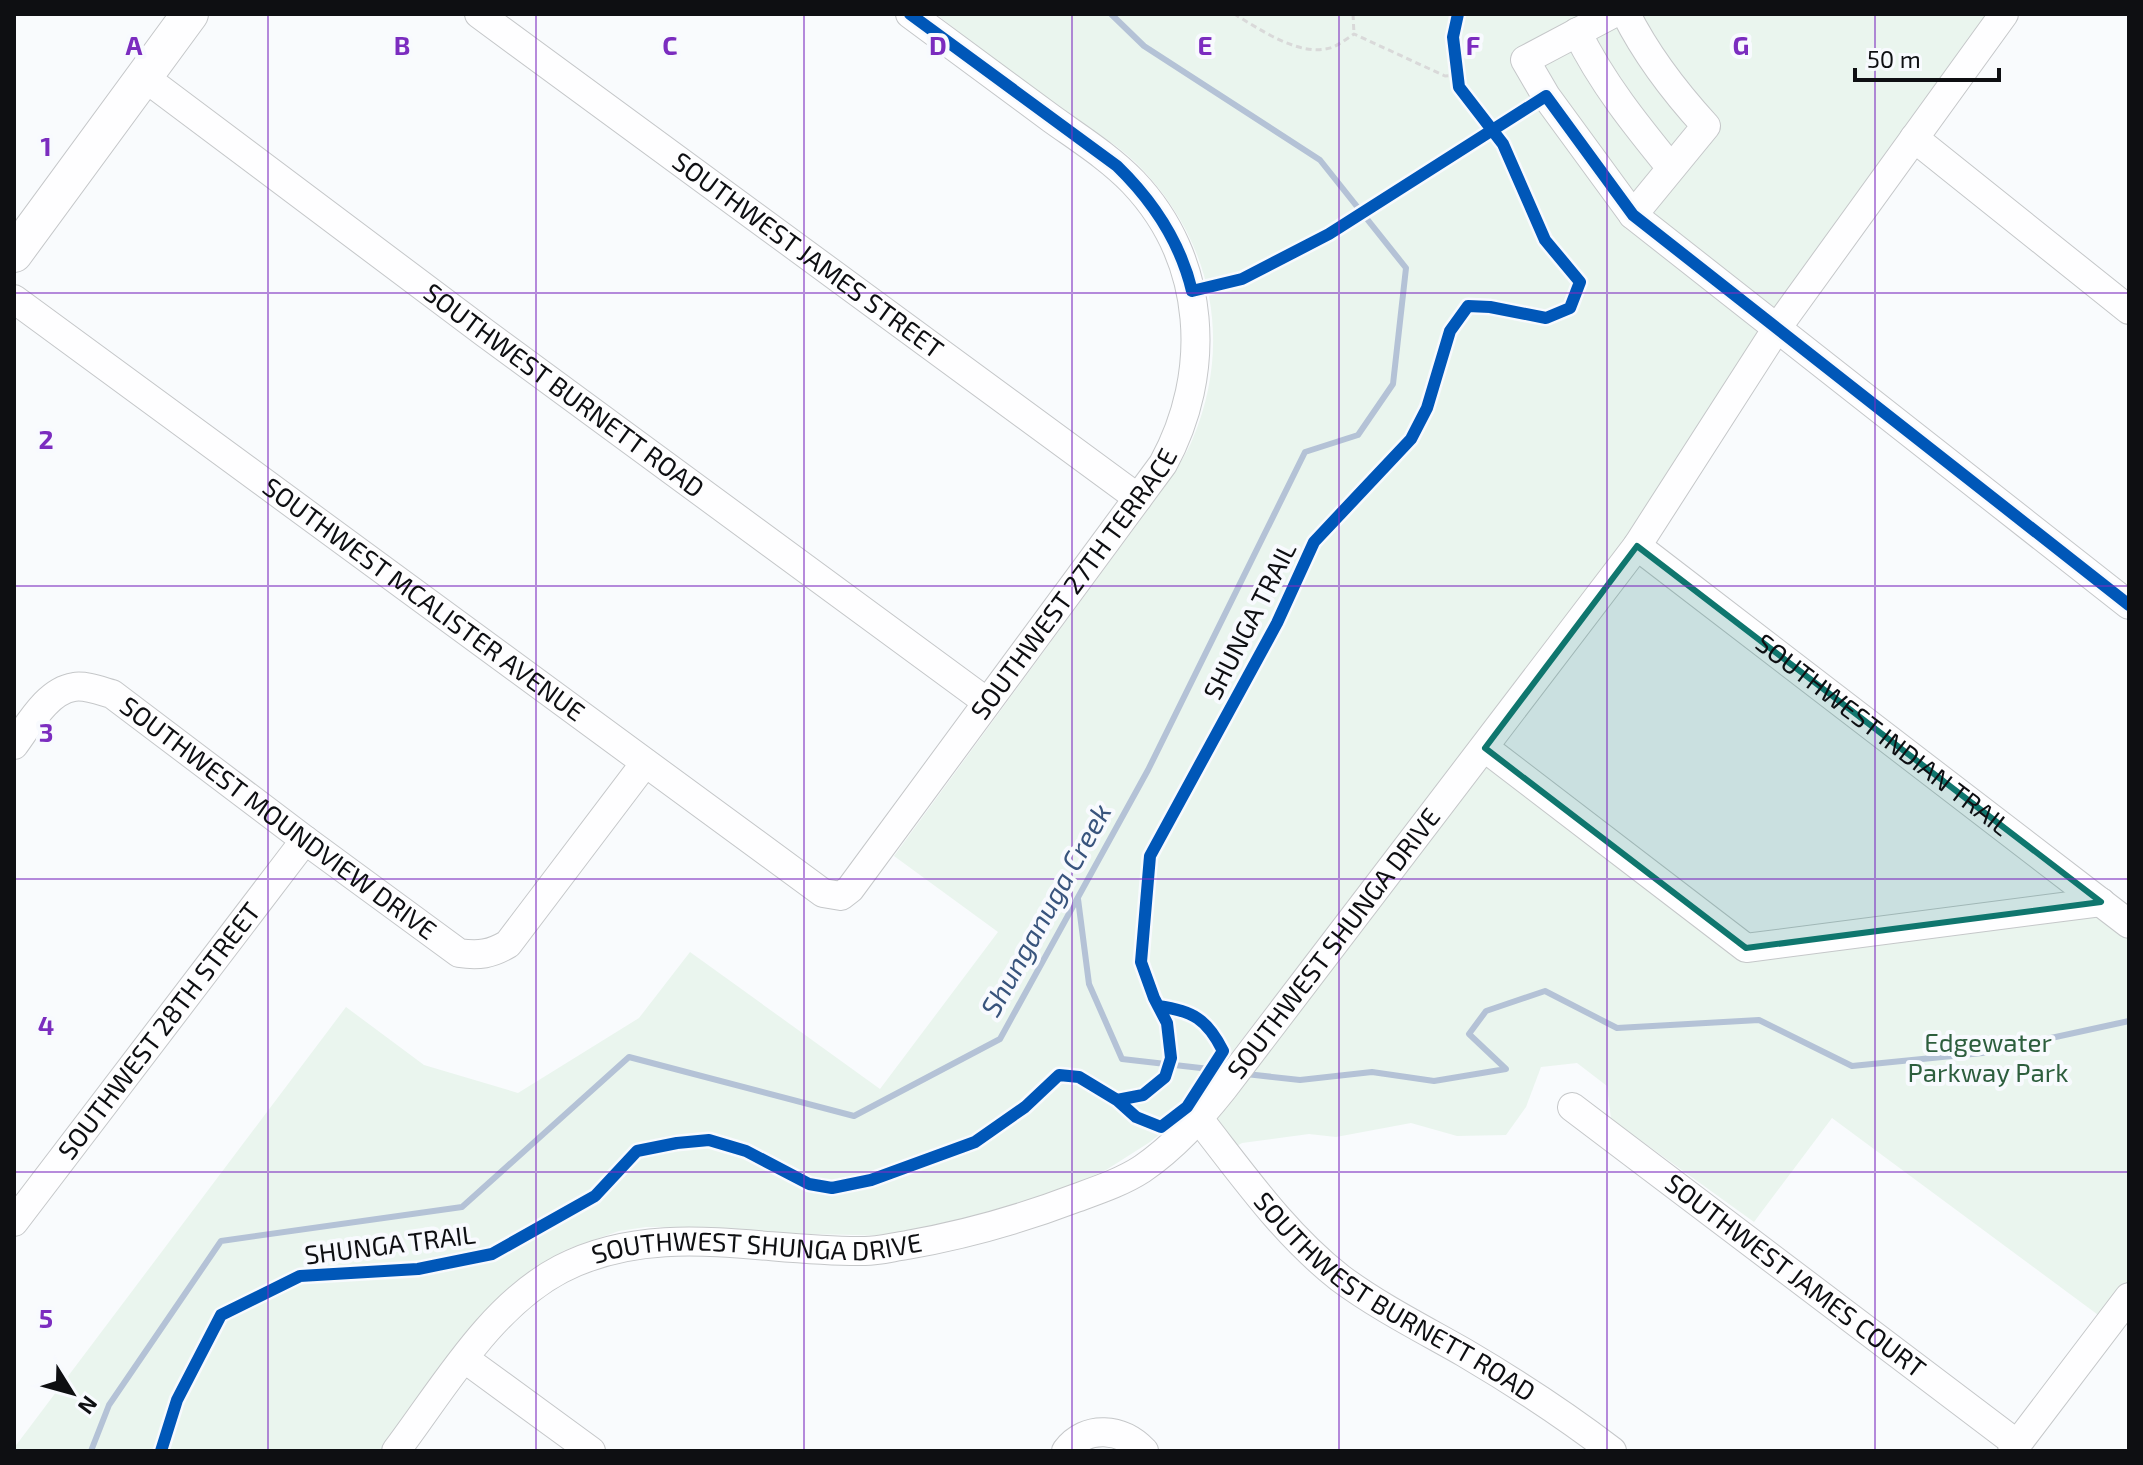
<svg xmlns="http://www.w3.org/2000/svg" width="2143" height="1465" viewBox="0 0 2143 1465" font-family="'Exo 2',sans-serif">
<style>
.green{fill:#eaf5ee}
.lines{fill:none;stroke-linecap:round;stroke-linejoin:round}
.stream{stroke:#b4c2d6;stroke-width:6}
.minor-casing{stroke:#c5c7c9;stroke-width:30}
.major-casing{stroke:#c5c7c9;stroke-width:38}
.path{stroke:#d9d9d9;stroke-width:3;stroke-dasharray:6 4;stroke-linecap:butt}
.minor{stroke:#fefeff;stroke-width:28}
.major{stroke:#fefeff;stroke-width:36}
.cycleway-casing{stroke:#f8fafe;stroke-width:17}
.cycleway{stroke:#0057b8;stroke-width:12}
.marked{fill:#0f766e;fill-opacity:0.2;stroke:#0f766e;stroke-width:6;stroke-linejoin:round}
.grid{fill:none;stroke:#7b2cbf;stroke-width:2;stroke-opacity:0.55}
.labels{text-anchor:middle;stroke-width:8;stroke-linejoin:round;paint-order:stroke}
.street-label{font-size:26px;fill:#0e0f12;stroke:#f8fafe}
.park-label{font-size:26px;fill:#2d5e3d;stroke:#f8fafe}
.water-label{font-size:28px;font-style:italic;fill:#38547d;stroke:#f8fafe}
.grid-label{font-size:26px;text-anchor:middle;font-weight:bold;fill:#7b2cbf;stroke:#f8fafe;stroke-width:8;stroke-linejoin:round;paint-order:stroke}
</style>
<rect width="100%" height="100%" fill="#f9fbfd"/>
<!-- green -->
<path class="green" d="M936,14h1053l-371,536 -425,553 -19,20 -24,19 -44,28 -61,28 -149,38 -126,-3 -67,-6h-57l-27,4 -54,19 -35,22 -37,31 -113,148h-366v-3l332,-441 78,58 94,28 121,-75 51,-66 190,137 118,-157 -104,-76 272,-371c9,-15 21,-31 27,-47 41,-98 18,-201 -57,-275 -24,-23 -57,-41 -84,-60 -39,-29 -77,-59 -116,-89z
M1485,748l261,200 355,-46 28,17v378l-20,26 -277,-205 -78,104 -143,-103 -4,-33 -30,-23 -36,4 -15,40 -20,28 -49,1 -46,-13 -75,14 -27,-3 -67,9 -17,10 -26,-34z"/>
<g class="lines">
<!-- stream -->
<path class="stream" d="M1078,899l11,85 33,75 105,12
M1246,1074l54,6 72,-8 62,9 72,-12 -37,-35 17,-23 59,-20 72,37 142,-8 93,46 130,-13 147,-32
M91,1451l18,-46 112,-164 241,-34 167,-150 225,59 146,-77 148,-269 157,-318 53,-17 35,-51 13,-116 -86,-108 -176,-114 -33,-32"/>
<defs>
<g id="minor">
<path id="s1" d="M479,14l659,484"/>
<path d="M1612,14l-87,46 21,36 87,119 496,390"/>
<path d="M1626,14c21,42 48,77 80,112l-73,89"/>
<path d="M1577,32c25,51 59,93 94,136"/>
<path id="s2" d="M144,77l341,256 502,369"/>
<path d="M1914,138l215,172"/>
<path id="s3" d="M14,299l809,594 18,3 9,-7 313,-425c50,-91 44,-204 -30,-282 -23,-24 -53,-43 -81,-63 -47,-35 -94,-70 -142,-105"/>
<path id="s4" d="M1637,546l492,378"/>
<path id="s5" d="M14,745c15,-20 33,-54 60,-58 11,-2 27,4 38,7l193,146 154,113c20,3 32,1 49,-9l137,-181"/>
<path d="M1485,748l261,200 355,-46"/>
<path id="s6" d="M1572,1107l445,337"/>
<path id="s7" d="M1199,1119c44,56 84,114 141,159 39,29 83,51 125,75 51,30 100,62 147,98"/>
<path id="s8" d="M14,1222l291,-382"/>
<path d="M465,1359l126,92"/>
<path id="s9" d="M396,1451c47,-62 94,-145 165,-182 97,-50 201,-16 304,-18 13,0 28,-4 42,-6 57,-10 114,-26 169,-47 22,-8 46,-16 66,-29 32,-22 57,-50 81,-80l414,-543 140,-218 227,-314"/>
<path d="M1066,1451c20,-27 56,-23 78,0"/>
<path d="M2012,1451l117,-154"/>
</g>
<path id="major" d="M14,254l176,-240"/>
</defs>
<!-- minor casing -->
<use href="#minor" class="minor-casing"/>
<!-- major casing -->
<use href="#major" class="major-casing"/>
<!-- path -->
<path class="path" d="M1234,14c26,15 67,45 99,33 7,-3 15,-9 21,-13l91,42 13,-1
M1353,14l1,20"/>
<!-- minor -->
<use href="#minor" class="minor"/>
<!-- major -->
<use href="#major" class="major"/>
<defs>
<path id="cycleway" d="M910,14l207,152c36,35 63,75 75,125l50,-12 87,-45 217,-138 87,119 496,390
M1117,1100l19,17 25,10 26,-20 36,-56c-16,-32 -30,-40 -65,-45
M161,1451l16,-51 44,-85 79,-39 118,-7 74,-15 103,-58 42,-45 40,-8 32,-3 37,11 63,33 23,4 39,-8 104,-38 50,-35 34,-32 20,2 38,23 26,-5 22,-18 6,-19 -4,-35 -13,-25 -13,-36 9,-106 127,-233 37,-81 97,-103 16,-31 23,-77 18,-25 22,1 56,11 24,-10 10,-26 -35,-42 -42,-96 -44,-57 -6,-50 5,-23"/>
</defs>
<!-- cycleway casing -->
<use href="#cycleway" class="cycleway-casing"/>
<!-- cycleway -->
<use href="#cycleway" class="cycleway"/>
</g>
<!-- marked area -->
<path class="marked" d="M1637,546l464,356 -355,46 -261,-200z"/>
<!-- grid -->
<path class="grid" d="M268,14v1437M536,14v1437M804,14v1437M1072,14v1437M1339,14v1437M1607,14v1437M1875,14v1437M14,293h2115M14,586h2115M14,879h2115M14,1172h2115"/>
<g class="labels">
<!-- street labels -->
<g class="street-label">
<text dy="9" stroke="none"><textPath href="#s1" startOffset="408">SOUTHWEST JAMES STREET</textPath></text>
<text dy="9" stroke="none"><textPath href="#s2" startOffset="524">SOUTHWEST BURNETT ROAD</textPath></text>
<text dy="9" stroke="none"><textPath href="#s3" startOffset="1412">SOUTHWEST 27TH TERRACE</textPath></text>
<text dy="9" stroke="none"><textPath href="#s3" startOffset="508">SOUTHWEST MCALISTER AVENUE</textPath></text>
<text transform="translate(1250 621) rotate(-63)" y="9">SHUNGA TRAIL</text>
<text dy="9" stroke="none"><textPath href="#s4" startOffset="310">SOUTHWEST INDIAN TRAIL</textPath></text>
<text dy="9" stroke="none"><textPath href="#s5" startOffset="332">SOUTHWEST MOUNDVIEW DRIVE</textPath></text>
<text dy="9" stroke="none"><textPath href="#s9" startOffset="1144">SOUTHWEST SHUNGA DRIVE</textPath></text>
<text dy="9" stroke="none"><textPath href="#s8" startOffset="240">SOUTHWEST 28TH STREET</textPath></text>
<text transform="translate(390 1245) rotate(-7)" y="9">SHUNGA TRAIL</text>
<text dy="9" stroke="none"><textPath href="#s9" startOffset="448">SOUTHWEST SHUNGA DRIVE</textPath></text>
<text dy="9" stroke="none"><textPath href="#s6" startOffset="280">SOUTHWEST JAMES COURT</textPath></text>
<text dy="9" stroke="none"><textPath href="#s7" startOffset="268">SOUTHWEST BURNETT ROAD</textPath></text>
</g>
<!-- park labels -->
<g class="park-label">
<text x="1988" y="1052">Edgewater<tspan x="1988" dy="30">Parkway Park</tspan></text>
</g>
<!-- water labels -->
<g class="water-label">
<text transform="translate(1046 910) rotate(-61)" y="10">Shunganuga Creek</text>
</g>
</g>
<g class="grid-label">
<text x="134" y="55">A</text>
<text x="402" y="55">B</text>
<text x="670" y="55">C</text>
<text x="938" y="55">D</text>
<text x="1205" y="55">E</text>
<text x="1473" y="55">F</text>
<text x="1741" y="55">G</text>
<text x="46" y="156">1</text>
<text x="46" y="449">2</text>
<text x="46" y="742">3</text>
<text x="46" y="1035">4</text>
<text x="46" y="1328">5</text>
</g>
<!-- border -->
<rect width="2143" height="1465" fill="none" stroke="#0e0f12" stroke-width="32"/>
<!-- north arrow -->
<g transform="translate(72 1393) rotate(127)" stroke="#f8fafe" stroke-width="6" paint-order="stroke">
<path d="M0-6L14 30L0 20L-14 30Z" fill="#0e0f12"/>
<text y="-12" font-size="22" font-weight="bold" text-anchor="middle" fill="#0e0f12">N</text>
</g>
<!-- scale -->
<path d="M1855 68v12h144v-12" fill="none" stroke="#0e0f12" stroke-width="4"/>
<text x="1867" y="68" font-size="24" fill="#0e0f12" stroke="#f8fafe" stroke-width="6" paint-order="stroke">50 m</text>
</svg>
